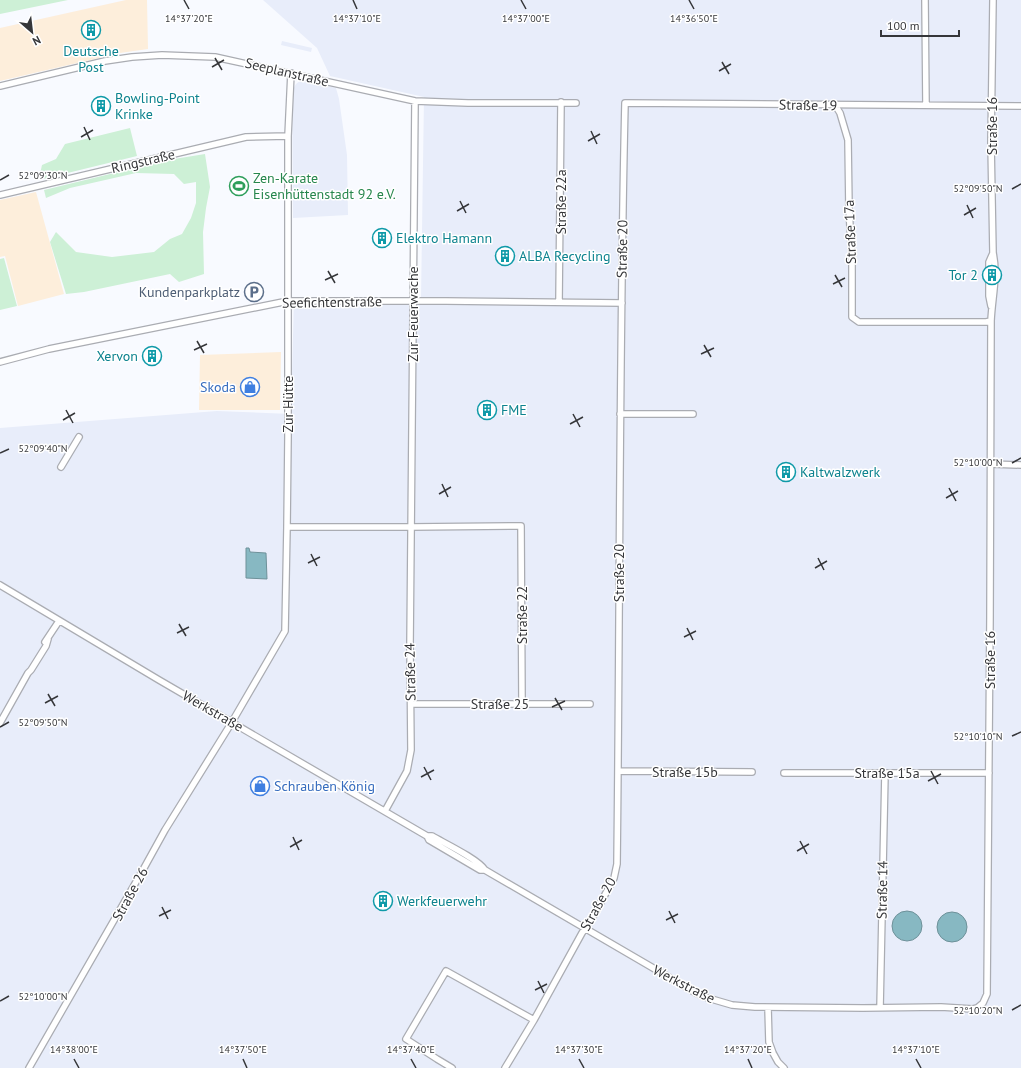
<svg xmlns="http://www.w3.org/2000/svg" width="1021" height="1068" viewBox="0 0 1021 1068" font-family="'PT Sans',sans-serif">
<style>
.commercial{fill:#fdeedb}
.built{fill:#e8edfa}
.green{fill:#cdf0d6}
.water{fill:#87b8c2;stroke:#6e9199}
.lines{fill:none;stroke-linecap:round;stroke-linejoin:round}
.minor-casing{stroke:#aaacb2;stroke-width:8}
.minor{stroke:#fff;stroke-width:5.5}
.ticks{fill:none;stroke:#353639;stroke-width:1.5}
.labels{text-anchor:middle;stroke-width:3;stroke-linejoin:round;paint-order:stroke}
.culture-label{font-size:14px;fill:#0d838f;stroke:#fff;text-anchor:start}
.street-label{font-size:14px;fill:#353639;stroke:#fff}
.leisure-label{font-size:14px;fill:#27864d;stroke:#fff;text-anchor:start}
.service-label{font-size:14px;fill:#4e5e75;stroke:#fff;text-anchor:end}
.shop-label{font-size:14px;fill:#366cbe;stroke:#fff;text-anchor:end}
.ticks-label{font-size:10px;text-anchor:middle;fill:#353639;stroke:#fff;stroke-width:3;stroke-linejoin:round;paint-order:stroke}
</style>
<rect width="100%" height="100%" fill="#f8faff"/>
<!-- commercial -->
<path class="commercial" d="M126,0h21l1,49 -28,4 -120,28v-53z
M36,192l28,102 -46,12 -13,-50 -5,1v-57z
M281,352l-1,58h-81l1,-55z"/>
<!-- built -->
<path class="built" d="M263,0h758v1068h-1021v-640l217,-17 74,3 3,-117 127,2 3,-202 -94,-21 -13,-28z
M282,41l30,7 -1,4 -30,-7z
M301,80l35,8 3,11 8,56 1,60 -55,3 -1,-127 4,-7z"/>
<!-- green -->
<path class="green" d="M0,0h68l-68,14z
M130,128l7,28 -94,23 -3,-5 2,-9 14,-6 9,-15z
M205,154l5,33 -4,21 -3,24 1,42 -25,8 -9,-8 -86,18 -18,2 -16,-52 6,-10 20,20 36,5 42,-5 16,-13 12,-5 9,-16 5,-15v-21l-12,2 -10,-10 -38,-1 -66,15 -24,10 -2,-8 124,-30z
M4,258l13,48 -17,4v-51z"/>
<!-- water -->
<path class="water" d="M246,548h3l1,4 16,1 1,26 -21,-1z
M892 926a15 15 0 1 1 30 0a15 15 0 1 1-30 0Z
M937 927a15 15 0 1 1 30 0a15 15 0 1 1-30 0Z"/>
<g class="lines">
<defs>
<path id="minor" d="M925,0l1,105
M0,86l105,-25 27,-4 30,-2 53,2 200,44 53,2h108
M835,105l5,8 8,27 1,69 3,51v57l7,5h127l5,-1
M0,195l246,-58 42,-1
M559,302l2,-200
M991,306l-2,-10v-34l4,-9
M0,362l49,-13 239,-48h158l176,2
M620,414h73
M991,464l30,1
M61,467l18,-30
M287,527h124l110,-1 1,178
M0,585l159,95 268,156h5c12,7 46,23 53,34l211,123 12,5 24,7 23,2 108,1 78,-1 32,2 4,-1 6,-5 4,-9 3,-377 1,-296c1,-23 7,-46 2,-68l-2,-110 2,-143
M45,642l14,-21
M411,704h179
M0,723l28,-50 3,-3 15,-24 2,-7
M618,771l134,1
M784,773h205
M385,811l22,-40 4,-21 -1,-104 5,-545
M427,836l2,4 51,30h5
M768,1008l1,34 4,11 5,9 6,6
M880,1008l5,-235
M29,1068l115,-200 21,-38 67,-108 53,-91 2,-104 1,-90v-301l3,-63
M452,1068l-15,-9 -31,-20 40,-68 88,49
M505,1068l29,-48 48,-87 12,-18 20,-37 3,-14c3,-254 2,-507 8,-761l396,3"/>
</defs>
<!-- minor casing -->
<use href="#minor" class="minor-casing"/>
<!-- minor -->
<use href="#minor" class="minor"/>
</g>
<!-- ticks -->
<path class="ticks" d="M184,0l5,9M353,0l4,9M521,0l5,9M689,0l5,9M215,58l7,12M722,62l7,12M212,67l12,-7M719,71l12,-7M84,127l6,13M591,131l6,13M81,137l12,-7M588,141l12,-7M0,180l9,-5M1012,189l9,-5M460,201l6,12M967,205l6,13M457,211l12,-7M964,215l12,-7M328,271l7,12M835,275l7,12M325,280l13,-6M833,284l12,-6M197,341l7,12M704,345l7,12M194,350l13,-6M701,354l13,-6M66,410l7,13M573,414l7,13M63,420l12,-7M570,424l13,-7M0,453l9,-4M1012,463l9,-5M442,484l6,13M949,488l7,13M439,494l12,-7M946,498l12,-7M311,554l6,12M818,558l6,12M308,563l12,-6M815,568l12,-7M179,624l7,12M687,628l6,12M177,633l12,-6M684,637l12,-6M48,694l7,12M555,698l7,12M45,703l13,-7M552,707l13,-6M0,727l9,-5M1012,736l9,-4M424,767l7,13M931,771l7,13M421,777l13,-7M928,781l13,-7M293,837l6,13M800,841l7,13M290,847l12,-7M797,851l12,-7M162,907l6,12M669,911l6,12M159,916l12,-6M666,920l12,-6M538,981l6,12M535,990l12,-6M0,1001l9,-5M1012,1010l9,-5M74,1059l5,9M243,1059l4,9M411,1059l5,9M579,1059l5,9M748,1059l4,9M916,1059l5,9"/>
<!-- icons -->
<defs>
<symbol id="building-ring" viewBox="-11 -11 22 22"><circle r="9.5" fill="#fff" stroke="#0f9aa8" stroke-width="1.5"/><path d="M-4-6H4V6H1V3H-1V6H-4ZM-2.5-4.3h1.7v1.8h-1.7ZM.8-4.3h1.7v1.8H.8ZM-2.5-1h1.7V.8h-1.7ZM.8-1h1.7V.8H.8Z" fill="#0f9aa8"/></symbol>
<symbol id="stadium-ring" viewBox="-11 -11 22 22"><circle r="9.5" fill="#fff" stroke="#2e9e5b" stroke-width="1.5"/><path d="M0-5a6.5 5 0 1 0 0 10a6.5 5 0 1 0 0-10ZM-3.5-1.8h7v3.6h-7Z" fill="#2e9e5b"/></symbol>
<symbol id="parking-ring" viewBox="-11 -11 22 22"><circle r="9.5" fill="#fff" stroke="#5c6f8a" stroke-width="1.5"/><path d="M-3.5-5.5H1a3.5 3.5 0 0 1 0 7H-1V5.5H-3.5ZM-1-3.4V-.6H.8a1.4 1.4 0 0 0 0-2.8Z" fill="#5c6f8a"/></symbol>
<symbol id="shop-ring" viewBox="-11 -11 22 22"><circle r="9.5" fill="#fff" stroke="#3f7fe0" stroke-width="1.5"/><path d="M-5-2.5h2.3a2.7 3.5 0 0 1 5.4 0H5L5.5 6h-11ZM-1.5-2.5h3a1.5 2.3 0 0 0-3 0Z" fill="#3f7fe0"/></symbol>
</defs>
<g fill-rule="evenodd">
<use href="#building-ring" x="80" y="19" width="22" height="22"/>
<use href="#building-ring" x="90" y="95" width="22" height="22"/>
<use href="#stadium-ring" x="228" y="175" width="22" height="22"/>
<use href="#building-ring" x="371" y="227" width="22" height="22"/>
<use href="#building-ring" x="494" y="245" width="22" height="22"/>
<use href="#building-ring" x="981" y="264" width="22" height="22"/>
<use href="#parking-ring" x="243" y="281" width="22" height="22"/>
<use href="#building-ring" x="141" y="345" width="22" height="22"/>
<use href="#shop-ring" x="239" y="376" width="22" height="22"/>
<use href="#building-ring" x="476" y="399" width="22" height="22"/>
<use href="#building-ring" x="775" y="461" width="22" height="22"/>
<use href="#shop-ring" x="249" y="775" width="22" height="22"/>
<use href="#building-ring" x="372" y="890" width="22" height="22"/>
</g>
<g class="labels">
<!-- culture labels -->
<g class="culture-label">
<text x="91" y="56" text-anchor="middle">Deutsche<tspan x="91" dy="16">Post</tspan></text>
<text x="115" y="103">Bowling-Point<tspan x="115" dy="16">Krinke</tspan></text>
<text x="396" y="243">Elektro Hamann</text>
<text x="519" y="261">ALBA Recycling</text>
<text x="978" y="280" text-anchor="end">Tor 2</text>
<text x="138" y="361" text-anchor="end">Xervon</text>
<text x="501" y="415">FME</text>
<text x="800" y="477">Kaltwalzwerk</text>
<text x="397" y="906">Werkfeuerwehr</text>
</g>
<!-- street labels -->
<g class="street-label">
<text transform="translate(287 72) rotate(13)" y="5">Seeplanstraße</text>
<text transform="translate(808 105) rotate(1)" y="5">Straße 19</text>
<text transform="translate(992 126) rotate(-90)" y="5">Straße 16</text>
<text transform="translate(143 161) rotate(-13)" y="5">Ringstraße</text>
<text transform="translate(561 202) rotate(-90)" y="5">Straße 22a</text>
<text transform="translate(850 232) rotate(-92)" y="5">Straße 17a</text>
<text transform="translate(622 249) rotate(-89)" y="5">Straße 20</text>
<text transform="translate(332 302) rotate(-1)" y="5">Seefichtenstraße</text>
<text transform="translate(413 314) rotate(-90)" y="5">Zur Feuerwache</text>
<text transform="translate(288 404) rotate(-90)" y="5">Zur Hütte</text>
<text transform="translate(619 573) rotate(-90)" y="5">Straße 20</text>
<text transform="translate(522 615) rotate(-90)" y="5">Straße 22</text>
<text transform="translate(990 660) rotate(-90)" y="5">Straße 16</text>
<text transform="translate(410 672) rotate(-91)" y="5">Straße 24</text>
<text x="500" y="709">Straße 25</text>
<text transform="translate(213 711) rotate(30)" y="5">Werkstraße</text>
<text x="685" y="777">Straße 15b</text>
<text x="887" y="778">Straße 15a</text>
<text transform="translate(882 890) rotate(-89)" y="5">Straße 14</text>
<text transform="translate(130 894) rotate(-61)" y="5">Straße 26</text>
<text transform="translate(598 904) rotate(-61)" y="5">Straße 20</text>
<text transform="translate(684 984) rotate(27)" y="5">Werkstraße</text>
</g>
<!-- leisure labels -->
<g class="leisure-label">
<text x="253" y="183">Zen-Karate<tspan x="253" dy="16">Eisenhüttenstadt 92 e.V.</tspan></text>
</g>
<!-- service labels -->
<g class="service-label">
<text x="240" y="297">Kundenparkplatz</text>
</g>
<!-- shop labels -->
<g class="shop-label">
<text x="236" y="392">Skoda</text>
<text x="274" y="791" text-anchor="start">Schrauben König</text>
</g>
</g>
<g class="ticks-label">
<text x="189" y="22">14°37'20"E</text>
<text x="357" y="22">14°37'10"E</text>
<text x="526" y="22">14°37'00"E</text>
<text x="694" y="22">14°36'50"E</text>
<text x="43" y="179">52°09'30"N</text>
<text x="978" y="192">52°09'50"N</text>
<text x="43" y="452">52°09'40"N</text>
<text x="978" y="466">52°10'00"N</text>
<text x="43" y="726">52°09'50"N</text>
<text x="978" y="740">52°10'10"N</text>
<text x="43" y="1000">52°10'00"N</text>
<text x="978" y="1014">52°10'20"N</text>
<text x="74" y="1053">14°38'00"E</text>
<text x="243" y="1053">14°37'50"E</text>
<text x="411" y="1053">14°37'40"E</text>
<text x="579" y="1053">14°37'30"E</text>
<text x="748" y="1053">14°37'20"E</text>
<text x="916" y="1053">14°37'10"E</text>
</g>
<!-- north arrow -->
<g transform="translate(32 32) rotate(152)" stroke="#ffffff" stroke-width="3" paint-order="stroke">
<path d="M0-3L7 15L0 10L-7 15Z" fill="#353639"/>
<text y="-6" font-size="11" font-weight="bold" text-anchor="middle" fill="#353639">N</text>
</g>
<!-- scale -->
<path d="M881 30v6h78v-6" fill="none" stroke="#353639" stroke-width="2"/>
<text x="887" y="30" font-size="12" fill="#353639" stroke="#ffffff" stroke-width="3" paint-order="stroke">100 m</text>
</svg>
